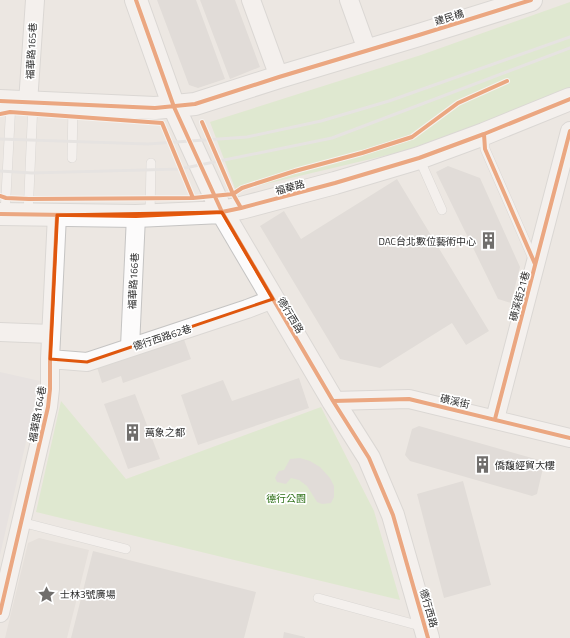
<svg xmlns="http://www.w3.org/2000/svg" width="570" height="638" viewBox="0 0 570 638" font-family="'Titillium Web','Noto Sans TC',sans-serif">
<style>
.industrial{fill:#dfdcde}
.green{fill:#cfe8ba}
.plaza{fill:#dcd7d2}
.building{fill:#d2cfcc}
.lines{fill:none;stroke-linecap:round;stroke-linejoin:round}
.service-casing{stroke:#c5c4c3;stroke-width:10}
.minor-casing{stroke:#c5c4c3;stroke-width:20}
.tertiary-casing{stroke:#c5c4c3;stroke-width:24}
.service{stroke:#fcfbfb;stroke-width:9}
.minor{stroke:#fcfbfb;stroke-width:18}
.tertiary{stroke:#fcfbfb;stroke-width:22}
.rail{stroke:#dedee0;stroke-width:3}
.cycleway-casing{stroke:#fff;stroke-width:6}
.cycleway{stroke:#e8590c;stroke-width:4}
.marked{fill:none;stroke:#df570e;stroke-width:3;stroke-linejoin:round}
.labels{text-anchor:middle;stroke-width:3.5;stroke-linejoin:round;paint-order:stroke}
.street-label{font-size:10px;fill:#2d2d2d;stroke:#fff}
.poi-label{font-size:10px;fill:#2d2d2d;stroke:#fff;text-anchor:start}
.park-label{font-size:10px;fill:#2d7017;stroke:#fff}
</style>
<rect width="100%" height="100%" fill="#ece7e2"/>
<!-- industrial -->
<path class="industrial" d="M0,372l40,9 -40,174z"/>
<!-- green -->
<path class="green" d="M570,2v89l-115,48 -219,52 -26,-69 211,-67z
M61,401l65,78 195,-72 53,104 26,89 -364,-88z"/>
<!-- plaza -->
<path class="plaza" d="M39,538l50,12 -22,88h-62l23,-95z"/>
<!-- building -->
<path class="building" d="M157,0h39l29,79 -27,9 -9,-3z
M200,0h35l25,67 -30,12z
M448,166l32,12 40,89 -9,36 -13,-4 -62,-127z
M397,179l92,152 -23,14 -14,-22 -72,45 -40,-9 -80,-133 24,-15 17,28z
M181,331l10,28 -68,24 -2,-7 -19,7 -7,-22z
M299,378l10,30 -111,37 -17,-50 42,-15 9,21z
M135,394l25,65 -32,10 -24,-65z
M419,426l120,34 4,8 -6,26 -5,2 -122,-35 -5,-6 7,-26z
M300,458l10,3 10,6 10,11 4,8v11l-3,6 -9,1 -5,-2 -10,-16 -8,-6 -8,-2 -5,6 -9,-2 -2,-4 2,-4 2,-3 5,-1 6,-11z
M463,481l28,104 -47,13 -27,-104z
M93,551l163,41 -12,46h-173z
M284,632l21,5v1h-22z"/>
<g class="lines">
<defs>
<path id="service" d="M484,134l1,15 49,112
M72,158l1,-53
M419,158l23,52
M5,214l6,-112
M28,215l5,-112
M150,215l1,-52
M21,522l105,27
M318,598l106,29"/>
<path id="minor" d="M251,0l28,77
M349,0l18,50
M28,103l7,-103
M0,332l51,2
M130,347l6,-131
M50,359l37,3 160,-53 26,-10
M333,401l76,-2 161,39
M495,419l75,-288
M0,613l48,-206 2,-18v-30l7,-144"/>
<path id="tertiary" d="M136,0l38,107 48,105 111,189 36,57 24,57 35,123
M0,101l155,7 40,-4 84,-27 140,-42 112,-35
M0,214l136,2 86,-4 19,-4 94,-25 84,-25 65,-24 86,-35"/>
</defs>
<!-- service casing -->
<use href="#service" class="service-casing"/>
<!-- minor casing -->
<use href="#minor" class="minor-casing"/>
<!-- tertiary casing -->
<use href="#tertiary" class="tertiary-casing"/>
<!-- service -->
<use href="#service" class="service"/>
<!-- minor -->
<use href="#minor" class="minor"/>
<!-- tertiary -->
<use href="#tertiary" class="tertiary"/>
<!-- rail -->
<path class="rail" d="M0,139l148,5 99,-7 74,-16 68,-20 181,-64
M0,171l32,2 148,-4 152,-31 238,-90"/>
<defs>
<path id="cycleway" d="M136,0l38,107 48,105 111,189 36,57 24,57 35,123
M0,101l155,7 40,-4 84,-27 140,-42 112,-35
M0,114l10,-2 152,11 31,75
M202,122l31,72 8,14
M484,134l1,15 50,115
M0,196l6,2 23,1 164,-1 40,-4 9,-6 53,-17 67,-18 50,-16 46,-34 49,-22
M0,214l136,2 86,-4 19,-4 94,-25 84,-25 65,-24 86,-35
M333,401l76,-2 161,39
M495,419l75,-288
M0,613l48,-206 2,-18v-30l7,-144"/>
</defs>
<!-- cycleway casing -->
<use href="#cycleway" class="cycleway-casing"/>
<!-- cycleway -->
<use href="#cycleway" class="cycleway"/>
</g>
<!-- marked area -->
<path d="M0 0H570V638H0ZM222,212l51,87 -186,63 -37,-3 7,-144z" fill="#ece7e2" fill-opacity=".55" fill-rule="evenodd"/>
<path class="marked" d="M222,212l51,87 -186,63 -37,-3 7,-144z"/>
<!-- icons -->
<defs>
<symbol id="building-bare" viewBox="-9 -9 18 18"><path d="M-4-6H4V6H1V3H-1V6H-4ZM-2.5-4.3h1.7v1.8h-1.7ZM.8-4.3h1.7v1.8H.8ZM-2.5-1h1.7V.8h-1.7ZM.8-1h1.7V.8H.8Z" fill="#706e6c" stroke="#fff" stroke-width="2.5" paint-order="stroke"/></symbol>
<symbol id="sight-bare" viewBox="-9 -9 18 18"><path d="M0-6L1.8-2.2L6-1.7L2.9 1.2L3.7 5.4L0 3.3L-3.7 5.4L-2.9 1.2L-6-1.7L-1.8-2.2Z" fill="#706e6c" stroke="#fff" stroke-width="2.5" paint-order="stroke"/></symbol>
</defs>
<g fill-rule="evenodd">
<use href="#building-bare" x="476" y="228" width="25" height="25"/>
<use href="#building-bare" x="120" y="420" width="25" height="25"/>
<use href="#building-bare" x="470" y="452" width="25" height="25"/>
<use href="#sight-bare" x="34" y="582" width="25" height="25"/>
</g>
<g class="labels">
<!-- street labels -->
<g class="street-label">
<text transform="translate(449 17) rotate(-17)" y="4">建民橋</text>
<text transform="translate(31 51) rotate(-87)" y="4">福華路165巷</text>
<text transform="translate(290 187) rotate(-15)" y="4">福華路</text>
<text transform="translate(133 281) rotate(-87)" y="4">福華路166巷</text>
<text transform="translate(519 296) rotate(-75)" y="4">磺溪街21巷</text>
<text transform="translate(291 315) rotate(59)" y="4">德行西路</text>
<text transform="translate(162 337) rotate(-18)" y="4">德行西路62巷</text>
<text transform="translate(455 401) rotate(13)" y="4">磺溪街</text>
<text transform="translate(37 414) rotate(-80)" y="4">福華路164巷</text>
<text transform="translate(429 608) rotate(74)" y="4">德行西路</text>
</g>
<!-- poi labels -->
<g class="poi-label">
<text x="476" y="245" text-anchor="end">DAC台北數位藝術中心</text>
<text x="145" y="436">萬象之都</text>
<text x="495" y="469">僑馥經貿大樓</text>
<text x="60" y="598">士林3號廣場</text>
</g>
<!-- park labels -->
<g class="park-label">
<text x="286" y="502">德行公園</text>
</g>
</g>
</svg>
